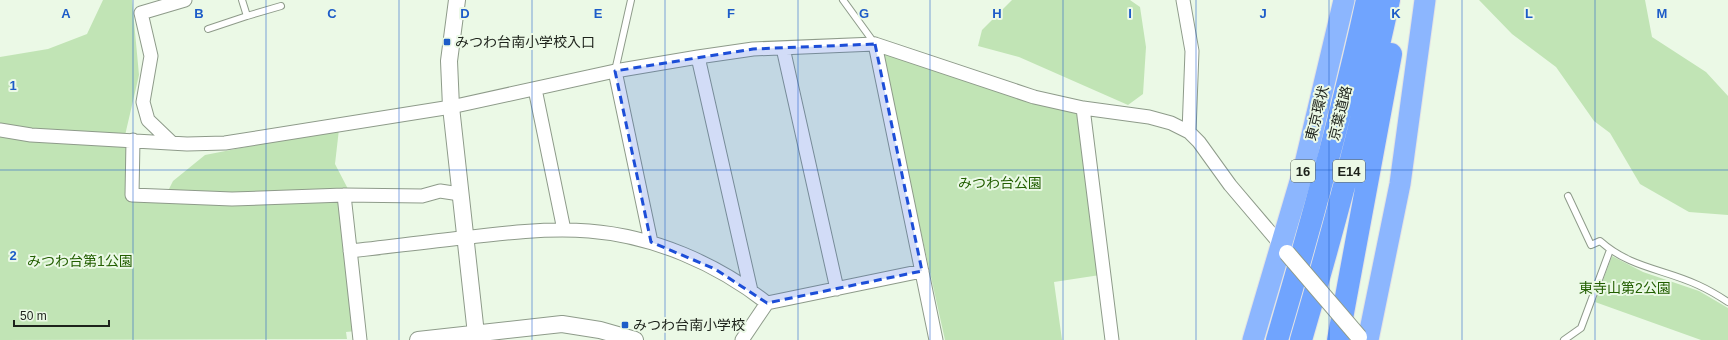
<svg xmlns="http://www.w3.org/2000/svg" width="1728" height="340" viewBox="0 0 1728 340" font-family="Helvetica,'Noto Sans JP',sans-serif">
<style>
.green{fill:#c1e4b5}
.lines{fill:none;stroke-linecap:round;stroke-linejoin:round}
.service-casing{stroke:#8e9b8a;stroke-width:8}
.minor-casing{stroke:#8e9b8a;stroke-width:15}
.tertiary-casing{stroke:#8e9b8a;stroke-width:18}
.trunk-casing{stroke:#e4e4e4;stroke-width:23}
.motorway-casing{stroke:#e4e4e4;stroke-width:24}
.service{stroke:#fff;stroke-width:6}
.minor{stroke:#fff;stroke-width:13}
.tertiary{stroke:#fff;stroke-width:16}
.trunk{stroke:#8cb6fe;stroke-width:21}
.motorway{stroke:#70a4fe;stroke-width:22}
.tertiary-bridge-casing{stroke:#8e9b8a;stroke-width:18;stroke-linecap:butt}
.tertiary-bridge{stroke:#fff;stroke-width:16}
.marked{fill:#1d4ed8;fill-opacity:0.2;stroke:#1d4ed8;stroke-width:3;stroke-dasharray:8 5;stroke-linejoin:round}
.grid{fill:none;stroke:#1d5cc8;stroke-width:1;stroke-opacity:0.55}
.poi-dot{fill:#1d5cc8;stroke:#ebf9e6;stroke-width:1.5}
.labels{text-anchor:middle;stroke-width:4;stroke-linejoin:round;paint-order:stroke}
.shield{fill:#ebf9e6;stroke:#5b6258;stroke-width:1}
.shield-label{font-size:13px;font-weight:bold;fill:#1d221b}
.poi-label{font-size:14px;fill:#1d221b;stroke:#ebf9e6;text-anchor:start}
.street-label{font-size:14px;fill:#1d221b;stroke:#ebf9e6}
.park-label{font-size:14px;fill:#225e00;stroke:#ebf9e6}
.grid-label{font-size:13px;text-anchor:middle;font-weight:bold;fill:#1d5cc8;stroke:#ebf9e6;stroke-width:4;stroke-linejoin:round;paint-order:stroke}
</style>
<rect width="100%" height="100%" fill="#ebf9e6"/>
<!-- green -->
<path class="green" d="M103,0h29l7,75 -16,69h8l-3,53 36,2 9,-18 32,-26 134,-26 -4,35 13,25 -6,9 14,133 -10,1 1,7 -347,1v-283l48,-8 39,-15z
M1012,0h118l10,7 6,40 -3,47 -15,11 -109,-48 -41,-11 4,-16z
M1479,0h166l7,37 54,35 22,24v119l-39,-3 -49,-28 -30,-51 -16,-12 -38,-54 -44,-33z
M881,52l199,62 20,161 -46,7 8,58h-117z
M1612,256l31,16 56,19 29,17v32h-27l-106,-38z"/>
<g class="lines">
<defs>
<path id="service" d="M242,0l5,16 34,-10
M843,0l32,44
M208,29l39,-13
M615,71l16,-71
M1568,196l23,49 9,-4c30,27 64,28 98,44 11,5 21,11 30,17
M1564,340l17,-12 29,-78"/>
<path id="minor" d="M1183,0l9,51 -3,81
M875,44l61,296
M783,48l54,241
M698,57l53,234
M615,71l36,171
M535,89l29,141
M1083,108l29,232
M0,130l31,5 156,9 38,-1 226,-36 164,-36 83,-14 55,-8 122,-5 159,53 49,11 66,9 22,6 18,9 10,10 31,43 51,60
M133,140l-1,55 100,4 112,-4 78,1 18,-5 20,3
M172,143l-24,-23 -5,-18 8,-46 -10,-43 44,-13
M344,195l16,145
M350,251c37,-4 74,-9 112,-13 42,-5 84,-10 127,-7 64,5 127,32 178,72
M742,340l25,-37 155,-32"/>
<path id="tertiary" d="M457,0l-8,61 2,46 25,227
M418,340l144,-16 38,6 35,10"/>
<path id="trunk" d="M1253,340l51,-172 40,-168
M1368,340l32,-156 25,-184"/>
<path id="motorway" d="M1277,340c33,-112 65,-225 90,-340
M1301,340c33,-112 63,-225 88,-340
M1338,340l53,-286"/>
</defs>
<!-- service casing -->
<use href="#service" class="service-casing"/>
<!-- minor casing -->
<use href="#minor" class="minor-casing"/>
<!-- tertiary casing -->
<use href="#tertiary" class="tertiary-casing"/>
<!-- trunk casing -->
<use href="#trunk" class="trunk-casing"/>
<!-- motorway casing -->
<use href="#motorway" class="motorway-casing"/>
<!-- service -->
<use href="#service" class="service"/>
<!-- minor -->
<use href="#minor" class="minor"/>
<!-- tertiary -->
<use href="#tertiary" class="tertiary"/>
<!-- trunk -->
<use href="#trunk" class="trunk"/>
<!-- motorway -->
<use href="#motorway" class="motorway"/>
<defs>
<path id="tertiary-bridge" d="M1287,253l72,84"/>
</defs>
<!-- tertiary-bridge casing -->
<use href="#tertiary-bridge" class="tertiary-bridge-casing"/>
<!-- tertiary-bridge -->
<use href="#tertiary-bridge" class="tertiary-bridge"/>
</g>
<!-- marked area -->
<path class="marked" d="M875,44l47,227 -155,32 -52,-34 -64,-27 -36,-171 138,-22z"/>
<!-- grid -->
<path class="grid" d="M133,0v340M266,0v340M399,0v340M532,0v340M665,0v340M798,0v340M930,0v340M1063,0v340M1196,0v340M1329,0v340M1462,0v340M1595,0v340M0,170h1728"/>
<!-- markers -->
<g class="poi-dot">
<rect x="443" y="38" width="8" height="8" rx="2"/>
<rect x="621" y="321" width="8" height="8" rx="2"/>
</g>
<g class="labels">
<!-- shield labels -->
<g class="shield">
<rect x="1291" y="160" width="24" height="22" rx="3"/>
<rect x="1333" y="160" width="32" height="22" rx="3"/>
</g>
<g class="shield-label">
<text x="1303" y="176">16</text>
<text x="1349" y="176">E14</text>
</g>
<!-- poi labels -->
<g class="poi-label">
<text x="455" y="47">みつわ台南小学校入口</text>
<text x="633" y="330">みつわ台南小学校</text>
</g>
<!-- street labels -->
<g class="street-label">
<text transform="translate(1317 113) rotate(-76)" y="5">東京環状</text>
<text transform="translate(1340 113) rotate(-76)" y="5">京葉道路</text>
</g>
<!-- park labels -->
<g class="park-label">
<text x="1000" y="188">みつわ台公園</text>
<text x="80" y="266">みつわ台第1公園</text>
<text x="1625" y="293">東寺山第2公園</text>
</g>
</g>
<g class="grid-label">
<text x="66" y="18">A</text>
<text x="199" y="18">B</text>
<text x="332" y="18">C</text>
<text x="465" y="18">D</text>
<text x="598" y="18">E</text>
<text x="731" y="18">F</text>
<text x="864" y="18">G</text>
<text x="997" y="18">H</text>
<text x="1130" y="18">I</text>
<text x="1263" y="18">J</text>
<text x="1396" y="18">K</text>
<text x="1529" y="18">L</text>
<text x="1662" y="18">M</text>
<text x="13" y="90">1</text>
<text x="13" y="260">2</text>
</g>
<!-- scale -->
<path d="M14 320v6h95v-6" fill="none" stroke="#1d221b" stroke-width="2"/>
<text x="20" y="320" font-size="12" fill="#1d221b" stroke="#ebf9e6" stroke-width="3" paint-order="stroke">50 m</text>
</svg>
